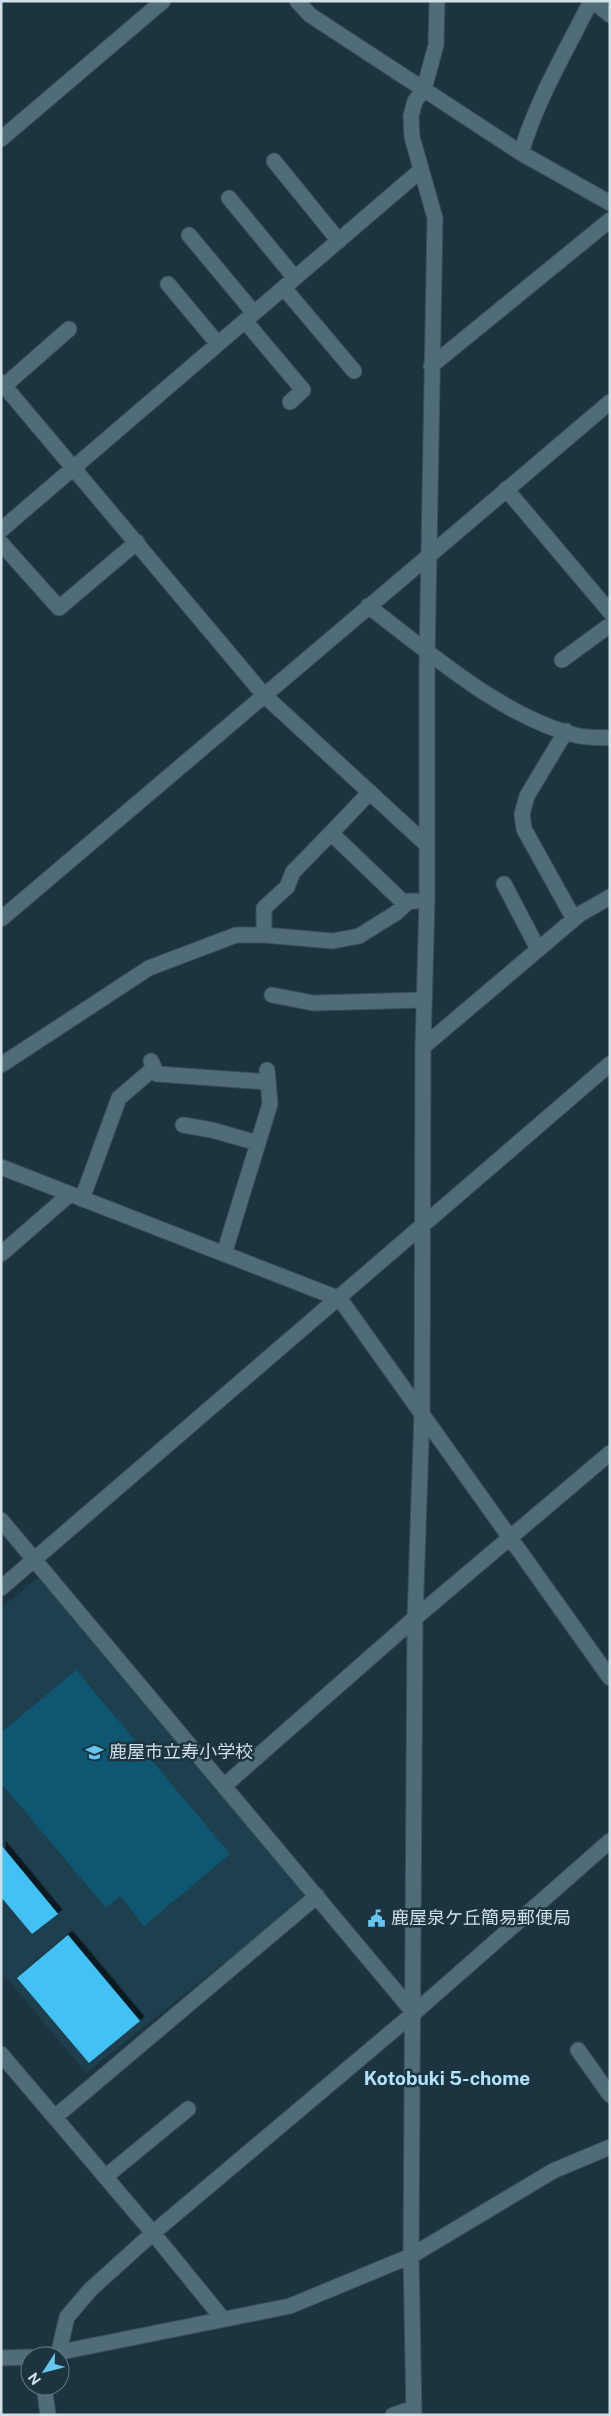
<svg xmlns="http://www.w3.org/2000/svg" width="611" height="2416" viewBox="0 0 611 2416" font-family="'Public Sans','Noto Sans JP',sans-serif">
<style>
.built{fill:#1d3f4e}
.green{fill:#0f5771}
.building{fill:#43c1f4;filter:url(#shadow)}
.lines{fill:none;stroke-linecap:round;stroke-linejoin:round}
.minor-casing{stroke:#394f58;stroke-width:17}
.minor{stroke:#516c79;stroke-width:15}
.labels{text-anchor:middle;stroke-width:5;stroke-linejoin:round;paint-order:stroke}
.poi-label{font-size:18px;fill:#d1dfe6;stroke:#1b3440;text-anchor:start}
.neighbourhood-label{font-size:19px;font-weight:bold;fill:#b2e3fb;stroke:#1b3440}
</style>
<defs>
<filter id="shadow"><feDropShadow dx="4.5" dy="-4.5" stdDeviation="0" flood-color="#0009"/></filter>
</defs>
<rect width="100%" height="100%" fill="#1b3440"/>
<!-- built -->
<path class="built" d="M42,1574l267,321 -223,178 -81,-97 -4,4v-372z"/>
<!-- green -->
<path class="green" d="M76,1670l154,184 -86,72 -24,-30 -14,12 -105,-125v-50z"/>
<!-- building -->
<path class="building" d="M1,1845l57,69 -26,20 -31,-37z
M68,1935l72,86 -51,42 -72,-85z"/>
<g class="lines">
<defs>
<path id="minor" d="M297,1l13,14 211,138 89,50
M593,1l17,14
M1,139l162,-138
M521,153c16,-54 45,-102 70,-152
M274,161l65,80
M229,198l66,80
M189,235l65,78
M168,284l50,60
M284,288l70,83
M245,321l58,69 -13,12
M431,366l179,-146
M1,382l263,313 163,150
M4,386l65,-57
M506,489l104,123
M1,530l420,-360
M1,543l58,65 78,-66
M368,606c62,47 135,112 211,130 10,2 21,1 31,2
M562,660l48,-35
M566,731l-39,65 -5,18 2,15 50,90
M370,792l-39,41 72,69 13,-1
M504,884l34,65
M1,919l609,-517
M264,935v-27l23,-21 6,-15 38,-39
M272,995l41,8 111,-3
M423,1047l157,-133 30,-17
M151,1061l6,13 111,8
M1,1065l148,-97 87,-33h28l69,6 26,-5 37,-23 13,-12
M183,1125l29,5 46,13
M1,1167l339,132 270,379
M82,1199l37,-101 35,-30
M1,1254l69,-60
M224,1254l46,-150 -3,-34
M1,1520l413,493
M1,1588l609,-524
M224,1786l191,-168 195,-165
M578,2050l32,45
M1,2054l152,179 70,86
M55,2117l262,-221
M105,2177l83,-68
M59,2351l8,-34 24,-28 62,-56 261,-220 196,-172
M41,2356l249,-50 121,-50 142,-85 57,-24
M1,2358l29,-1
M44,2386l4,29
M393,2415l21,-7
M414,2415l-3,-159 4,-638 7,-206 1,-365 4,-148v-238l8,-443 -23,-81 -1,-21 4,-15 9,-12 12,-44 1,-44"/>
</defs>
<!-- minor casing -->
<use href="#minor" class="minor-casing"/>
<!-- minor -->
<use href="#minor" class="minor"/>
</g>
<!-- icons -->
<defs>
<symbol id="school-bare" viewBox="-9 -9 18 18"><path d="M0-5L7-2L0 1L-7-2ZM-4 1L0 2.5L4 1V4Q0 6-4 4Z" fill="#65c5ef" stroke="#1b3440" stroke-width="2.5" paint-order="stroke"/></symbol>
<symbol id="civic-bare" viewBox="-9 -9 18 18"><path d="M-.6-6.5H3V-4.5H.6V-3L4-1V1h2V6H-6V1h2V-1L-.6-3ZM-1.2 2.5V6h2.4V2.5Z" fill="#65c5ef" stroke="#1b3440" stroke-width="2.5" paint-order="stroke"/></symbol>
</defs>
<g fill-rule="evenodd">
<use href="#school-bare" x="82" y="1740" width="25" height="25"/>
<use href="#civic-bare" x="364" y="1906" width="25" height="25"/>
</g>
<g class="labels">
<!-- poi labels -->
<g class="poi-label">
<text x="109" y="1758">鹿屋市立寿小学校</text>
<text x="391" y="1924">鹿屋泉ケ丘簡易郵便局</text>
</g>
<!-- neighbourhood labels -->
<g class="neighbourhood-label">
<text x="447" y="2085">Kotobuki 5-chome</text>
</g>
</g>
<!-- border -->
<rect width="611" height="2416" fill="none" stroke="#d1dfe6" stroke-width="5"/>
<!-- north arrow -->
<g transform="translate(45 2371) rotate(234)"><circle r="24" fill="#1b3440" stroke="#647882"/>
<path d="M0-4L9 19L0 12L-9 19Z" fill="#65c5ef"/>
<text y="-8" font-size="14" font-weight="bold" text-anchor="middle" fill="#d1dfe6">N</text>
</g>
</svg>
